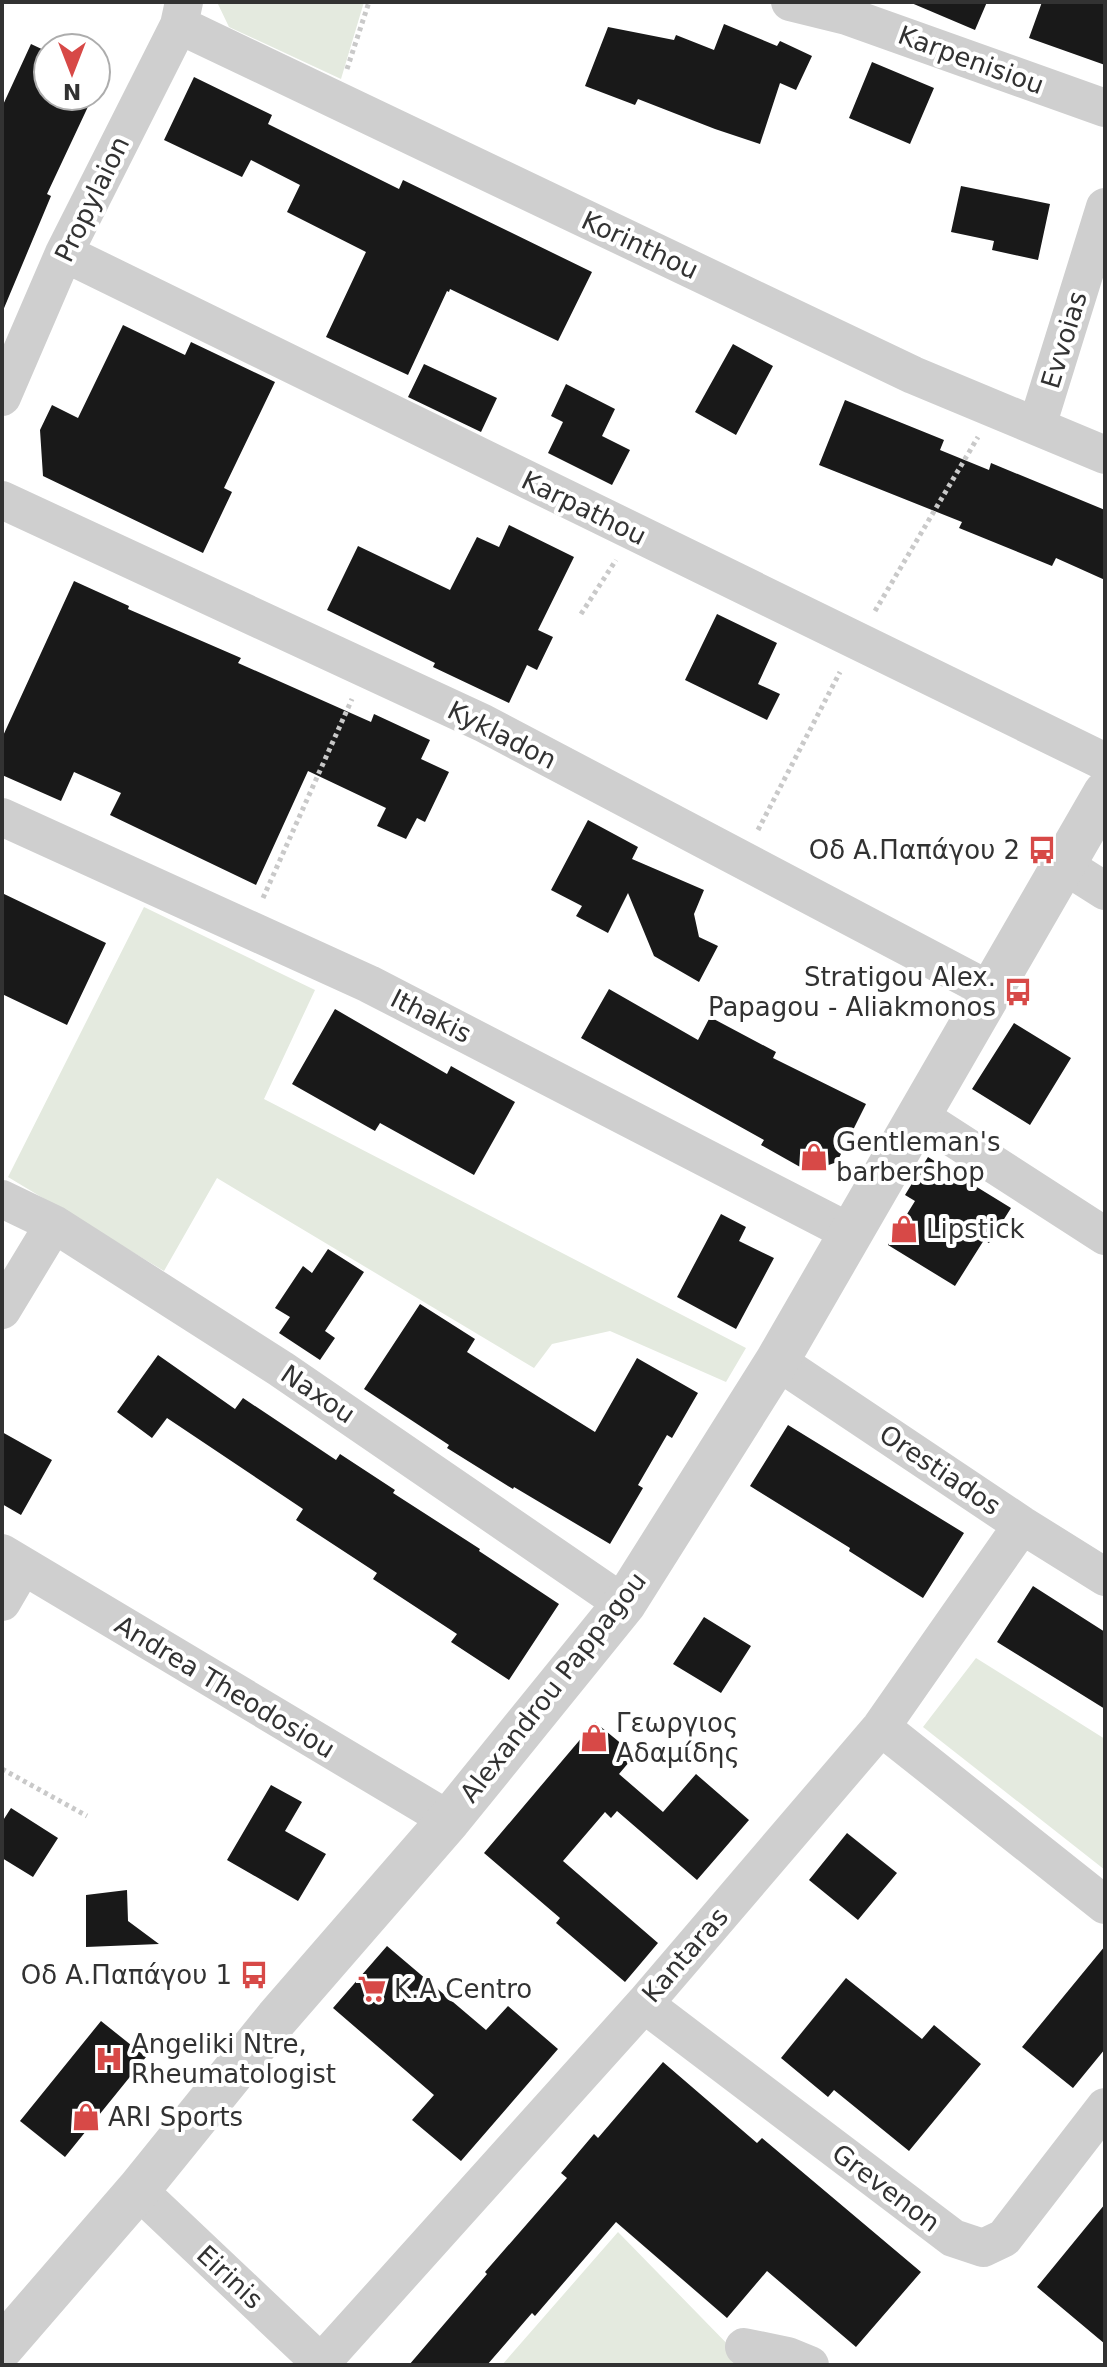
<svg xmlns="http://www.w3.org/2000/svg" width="1107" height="2367" viewBox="0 0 1107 2367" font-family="'DejaVu Sans',sans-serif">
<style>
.green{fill:#e4eadf}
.building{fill:#191919}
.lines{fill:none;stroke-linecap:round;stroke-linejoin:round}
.path{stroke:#c9c9c9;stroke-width:5;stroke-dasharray:4 4;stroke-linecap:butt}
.minor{stroke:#cfcfcf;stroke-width:38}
.tertiary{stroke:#cfcfcf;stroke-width:44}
.labels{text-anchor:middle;stroke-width:8;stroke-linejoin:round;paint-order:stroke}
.street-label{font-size:26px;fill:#323232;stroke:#fff}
.poi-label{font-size:26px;fill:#323232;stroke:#fff;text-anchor:start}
</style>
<rect width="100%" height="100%" fill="#fff"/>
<!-- green -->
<path class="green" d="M217,2h147l-23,77 -112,-52z
M144,907l171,83 -51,109 482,249 -20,34 -116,-51 -58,13 -18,24 -317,-190 -53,93 -156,-94z
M976,1658l129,81v131l-182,-143z
M618,2232l123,126 -7,7h-232z"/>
<!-- building -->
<path class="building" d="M909,2h78l-12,28z
M1042,2h63v63l-76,-27z
M724,24l53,22 3,-5 32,15 -16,34 -16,-7 -20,61 -45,-15 -77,-30 -3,6 -50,-19 23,-59 66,13 2,-5 38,15z
M31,44l17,8v44h45l-46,98 4,2 -49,117v-206z
M872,62l62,26 -24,56 -61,-26z
M194,77l78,38 -4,9 131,65 4,-9 189,92 -34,69 -108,-52 -1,3 -2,-1 -39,84 -82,-38 40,-85 -79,-40 13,-27 -49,-25 -9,17 -78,-37z
M961,186l89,18 -12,56 -46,-10 2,-9 -43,-9z
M123,325l62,30 6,-13 84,40 -51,106 8,4 -29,61 -160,-77 -3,-46 12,-25 26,13z
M733,344l40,22 -37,69 -41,-23z
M424,364l73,34 -16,34 -73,-35z
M566,384l49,25 -13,27 28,14 -18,35 -64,-32 15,-31 -12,-6z
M845,400l99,40 -4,10 49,20 2,-7 114,47v70l-49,-22 -4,8 -93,-38 3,-6 -143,-57z
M509,525l65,32 -36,73 15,7 -16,33 -10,-5 -18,38 -76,-36 2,-4 -108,-53 31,-64 92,44 27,-53 22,10z
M74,581l55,25 -1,3 113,49 -3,5 133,59 3,-8 56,26 -9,19 28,13 -24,50 -8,-4 -11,21 -29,-13 9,-18 -78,-37 -52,114 -146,-70 11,-22 -47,-21 -13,29 -59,-26v-37z
M717,614l60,29 -19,41 22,10 -13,26 -82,-40z
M588,820l50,27 -6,12 72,31 -10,24 5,23 19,9 -19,36 -45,-26 -26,-63 -20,40 -32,-17 6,-10 -31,-16z
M2,893l104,50 -39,82 -65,-31z
M609,989l89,51 12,-23 66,35 -3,6 93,46 -29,58 -28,10 -48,-27 3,-5 -183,-102z
M335,1009l112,65 4,-8 64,36 -41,73 -94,-52 -5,8 -83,-47z
M1014,1023l57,35 -41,67 -58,-36z
M928,1157l83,51 -22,35 -5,-3 -29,46 -67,-41 27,-44 -10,-6z
M721,1214l25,13 -7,14 35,17 -38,71 -59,-32z
M328,1249l36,23 -39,59 10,7 -15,22 -41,-27 11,-16 -15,-9 28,-42 9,7z
M420,1304l55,35 -8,13 128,80 42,-74 61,35 -26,45 -5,-3 -29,50 5,3 -33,56 -96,-57 -1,2 -66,-41 2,-3 -85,-56z
M158,1355l77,54 8,-11 93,62 4,-6 55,36 -2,3 87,56 -1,2 80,53 -50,76 -58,-38 6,-8 -84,-55 4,-6 -81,-53 7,-11 -136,-91 -15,20 -35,-26z
M788,1425l176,108 -41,65 -74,-47 1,-3 -100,-62z
M2,1432l50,28 -31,55 -19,-11z
M1033,1586l72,46v77l-108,-67z
M704,1617l47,29 -30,47 -48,-29z
M595,1722l40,33 -16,19 44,38 33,-38 53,46 -52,60 -80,-69 -6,7 -6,-6 -42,49 95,82 -33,39 -69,-59 4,-5 -76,-65z
M271,1785l31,17 -17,29 41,23 -28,47 -71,-41z
M11,1808l47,30 -25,39 -31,-19v-36z
M847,1833l50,40 -39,47 -49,-40z
M127,1890l1,31 31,23 -73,3v-52z
M387,1946l99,84 22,-24 50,43 -97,112 -49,-41 22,-25 -101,-87z
M1105,1946v103l-32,39 -51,-41z
M846,1978l76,61 12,-14 47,39 -72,87 -75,-61 -6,7 -47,-39z
M101,2021l45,36 -81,100 -45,-36z
M663,2062l94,81 5,-5 159,134 -65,75 -89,-76 -40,47 -111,-96 -81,94 -3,-3 -45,52h-78l78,-91 -2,-2 82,-94 -6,-5 33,-39 4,4z
M1105,2204v140l-68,-57z"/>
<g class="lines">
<!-- path -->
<path class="path" d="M347,69l22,-67
M875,611l103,-174
M581,614l35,-54
M758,830l82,-158
M263,898l89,-199
M2,1769l85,47"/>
<!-- minor -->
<path class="minor" d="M790,2l57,14 258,92
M179,25l734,350 192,80
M64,253l1041,509
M2,397l62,-144 115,-228 5,-23
M1037,426l68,-219
M2,500l481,223 508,268
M2,817l367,167 482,249
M1064,865l41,26
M919,1116l186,120
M2,1199l52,25 227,145 343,235
M2,1310l52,-86
M777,1361l245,164 83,52
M2,1553l447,267
M2,1602l21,-36
M881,1727l224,178
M644,2004l309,234 30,10 21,-10 101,-131
M138,2190l185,175
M744,2347l44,9 22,9
M321,2363l323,-359 237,-277 141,-202"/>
<!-- tertiary -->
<path class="tertiary" d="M2,2347l136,-157 139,-172 172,-198 175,-216 153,-243 328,-568"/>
</g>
<!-- icons -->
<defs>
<symbol id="bus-bare" viewBox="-9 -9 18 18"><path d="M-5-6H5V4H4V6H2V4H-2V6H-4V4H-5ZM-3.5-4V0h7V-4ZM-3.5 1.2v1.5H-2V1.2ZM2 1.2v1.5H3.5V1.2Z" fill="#d74947" stroke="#fff" stroke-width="2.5" paint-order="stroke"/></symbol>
<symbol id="shop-bare" viewBox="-9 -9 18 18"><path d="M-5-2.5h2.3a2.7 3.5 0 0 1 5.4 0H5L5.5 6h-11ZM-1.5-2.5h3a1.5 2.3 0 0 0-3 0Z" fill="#d74947" stroke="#fff" stroke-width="2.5" paint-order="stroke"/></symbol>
<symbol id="supermarket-bare" viewBox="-9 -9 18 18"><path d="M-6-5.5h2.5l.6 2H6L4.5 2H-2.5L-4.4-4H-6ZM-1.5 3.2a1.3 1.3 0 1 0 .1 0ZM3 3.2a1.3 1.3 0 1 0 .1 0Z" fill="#d74947" stroke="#fff" stroke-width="2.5" paint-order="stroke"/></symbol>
<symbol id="hospital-bare" viewBox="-9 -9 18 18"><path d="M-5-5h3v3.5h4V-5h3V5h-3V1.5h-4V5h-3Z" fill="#d74947" stroke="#fff" stroke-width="2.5" paint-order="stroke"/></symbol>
</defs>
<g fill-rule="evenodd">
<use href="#bus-bare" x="1022" y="830" width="40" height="40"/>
<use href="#bus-bare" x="998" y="972" width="40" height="40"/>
<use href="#shop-bare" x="794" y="1137" width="40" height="40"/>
<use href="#shop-bare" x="884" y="1209" width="40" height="40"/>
<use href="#shop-bare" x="574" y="1718" width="40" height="40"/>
<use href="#bus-bare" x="234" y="1955" width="40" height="40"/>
<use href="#supermarket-bare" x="352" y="1969" width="40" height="40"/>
<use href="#hospital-bare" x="89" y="2039" width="40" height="40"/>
<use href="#shop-bare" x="66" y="2097" width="40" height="40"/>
</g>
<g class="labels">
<!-- street labels -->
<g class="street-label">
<text transform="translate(971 60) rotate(20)" y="9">Karpenisiou</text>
<text transform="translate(92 199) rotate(-64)" y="9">Propylaion</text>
<text transform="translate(640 245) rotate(25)" y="9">Korinthou</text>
<text transform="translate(1064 340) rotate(-73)" y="9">Evvoias</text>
<text transform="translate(584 508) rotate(26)" y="9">Karpathou</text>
<text transform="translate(502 735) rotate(27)" y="9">Kykladon</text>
<text transform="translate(431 1016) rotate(27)" y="9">Ithakis</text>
<text transform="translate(318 1394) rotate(34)" y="9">Naxou</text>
<text transform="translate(940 1470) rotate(34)" y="9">Orestiados</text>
<text transform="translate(225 1687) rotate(31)" y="9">Andrea Theodosiou</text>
<text transform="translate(553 1687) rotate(-52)" y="9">Alexandrou Pappagou</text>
<text transform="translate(685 1955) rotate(-49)" y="9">Kantaras</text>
<text transform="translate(886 2188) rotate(37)" y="9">Grevenon</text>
<text transform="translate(230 2277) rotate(43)" y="9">Eirinis</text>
</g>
<!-- poi labels -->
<g class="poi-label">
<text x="1020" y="859" text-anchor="end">Οδ Α.Παπάγου 2</text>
<text x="996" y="986" text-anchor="end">Stratigou Alex.<tspan x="996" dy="30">Papagou - Aliakmonos</tspan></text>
<text x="836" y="1151">Gentleman's<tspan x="836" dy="30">barbershop</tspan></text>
<text x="926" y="1238">Lipstick</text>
<text x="616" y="1732">Γεωργιος<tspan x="616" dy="30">Αδαμίδης</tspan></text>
<text x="232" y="1984" text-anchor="end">Οδ Α.Παπάγου 1</text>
<text x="394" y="1998">K.A Centro</text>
<text x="131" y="2053">Angeliki Ntre,<tspan x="131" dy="30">Rheumatologist</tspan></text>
<text x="108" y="2126">ARI Sports</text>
</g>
</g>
<!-- border -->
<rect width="1107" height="2367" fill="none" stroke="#323232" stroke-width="8"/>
<!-- north arrow -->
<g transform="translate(72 72) rotate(180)"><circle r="38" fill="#ffffff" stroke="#adadad" stroke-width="2"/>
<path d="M0-6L14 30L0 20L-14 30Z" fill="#d74947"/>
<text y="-12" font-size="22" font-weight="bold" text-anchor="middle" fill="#323232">N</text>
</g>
</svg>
